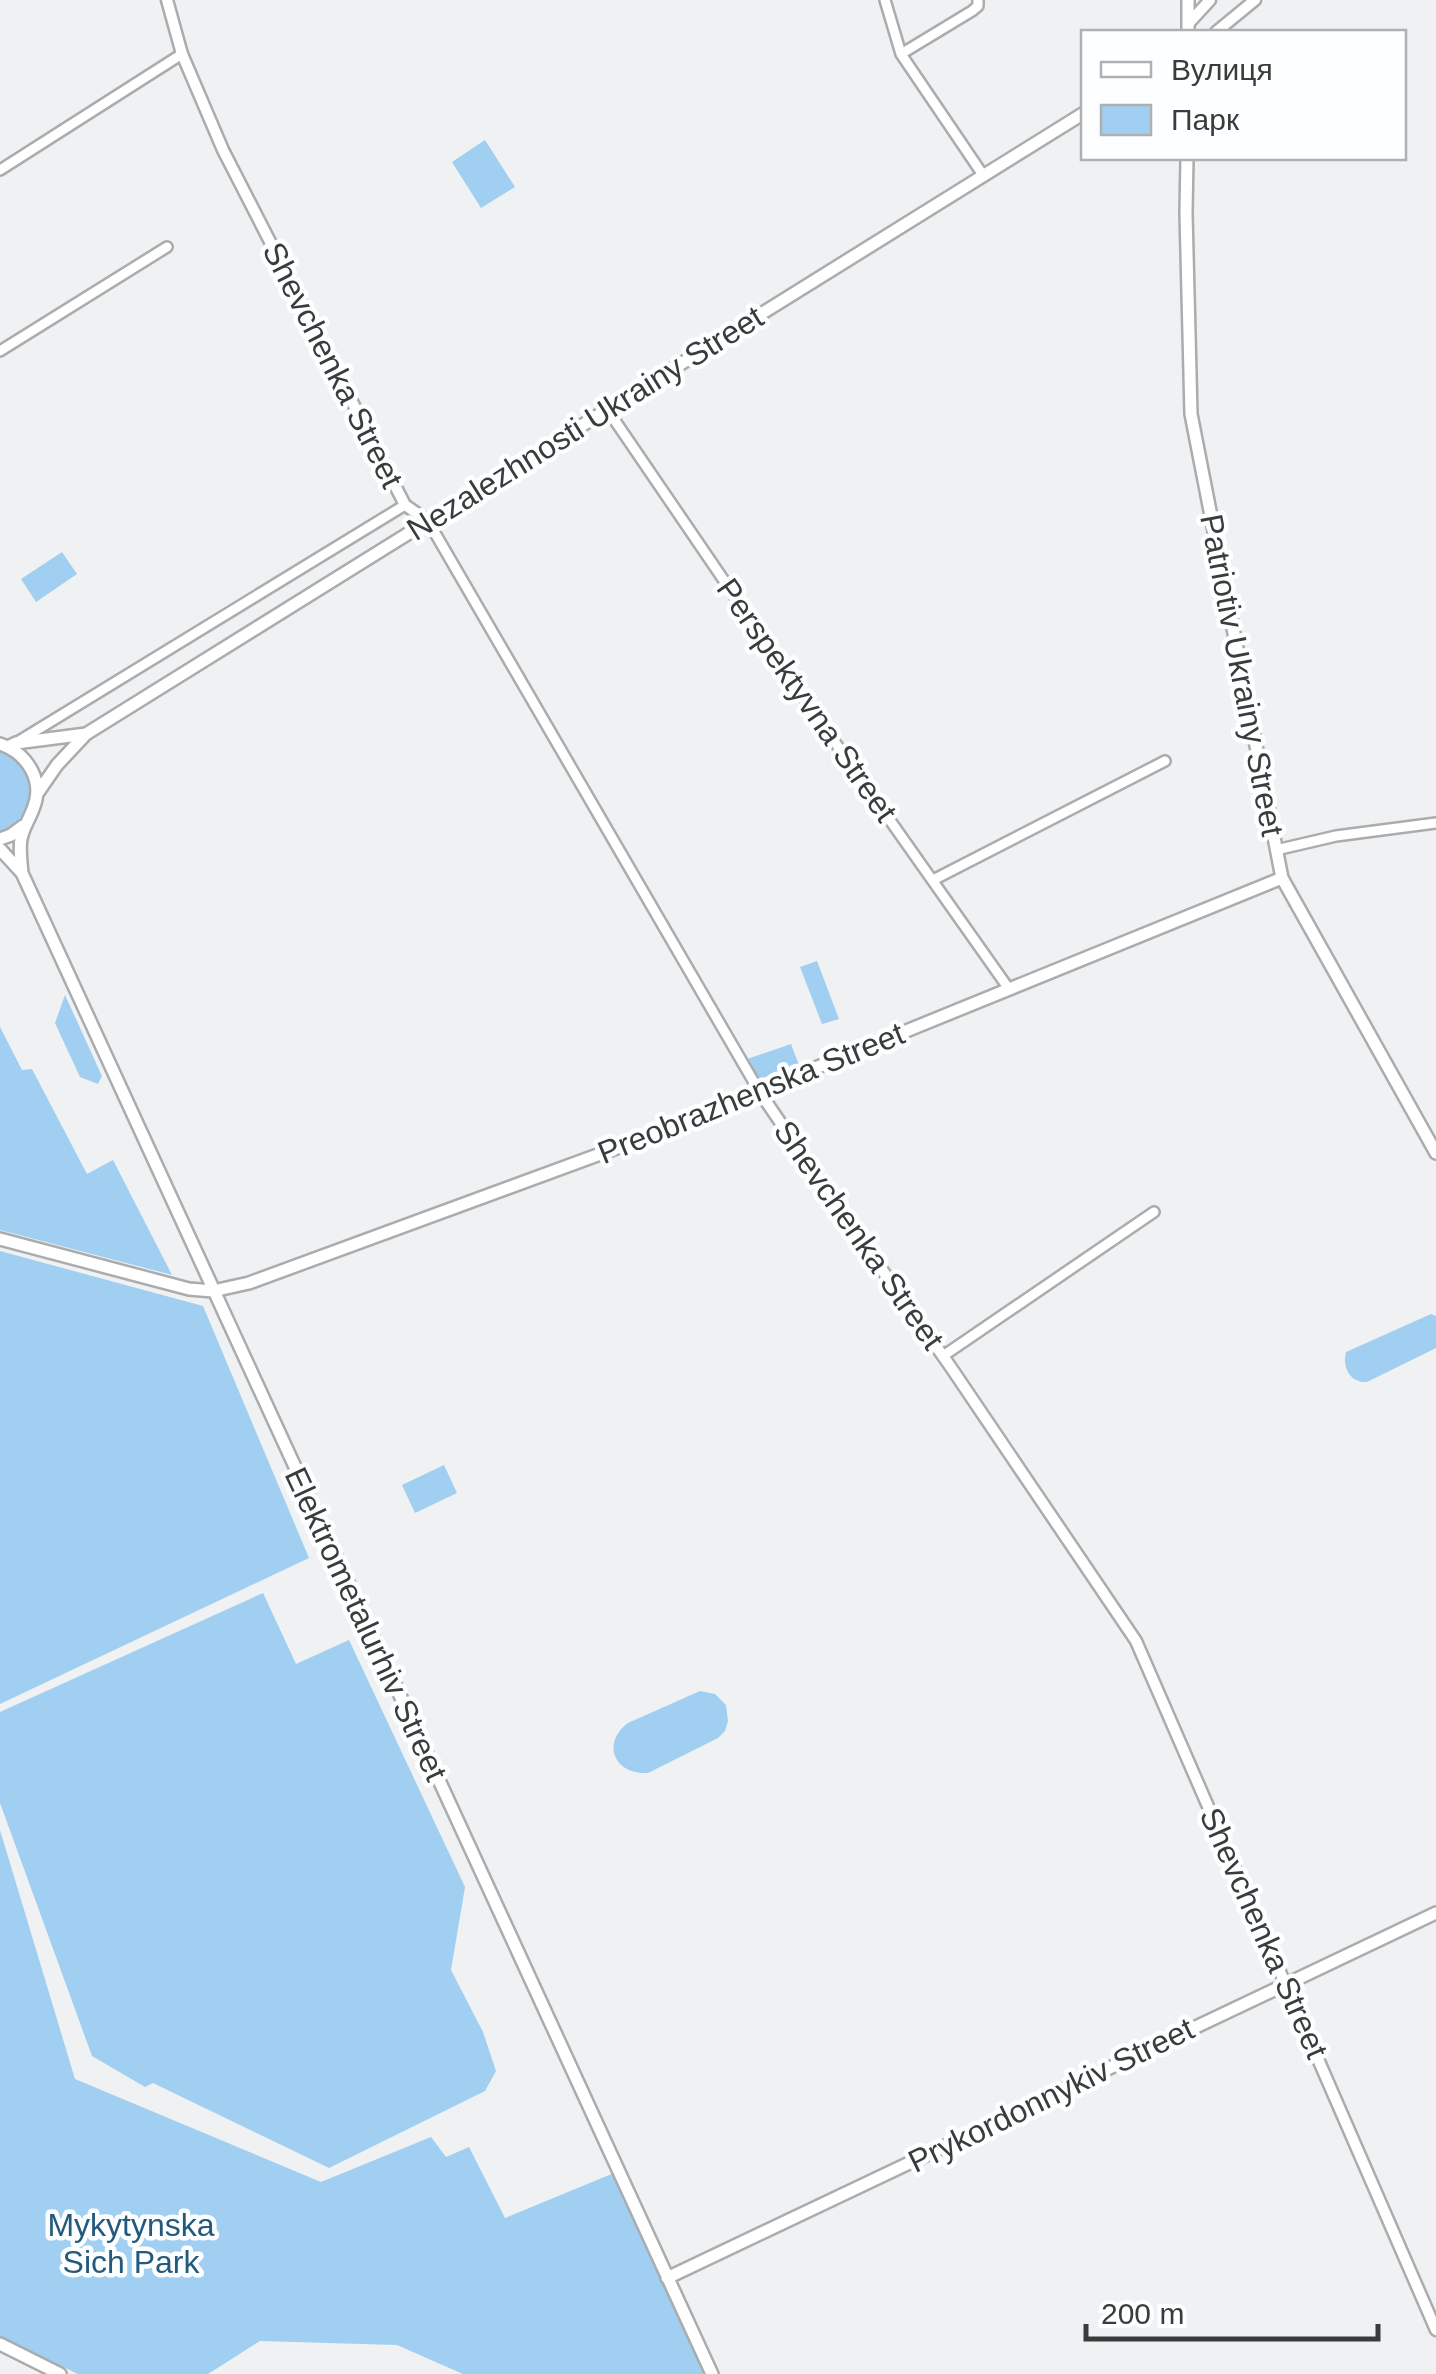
<svg xmlns="http://www.w3.org/2000/svg" width="1436" height="2374" viewBox="0 0 1436 2374" font-family="Helvetica,sans-serif">
<style>
.green{fill:#a0cff1}
.lines{fill:none;stroke-linecap:round;stroke-linejoin:round}
.minor-casing{stroke:#aaacad;stroke-width:14}
.tertiary-casing{stroke:#aaacad;stroke-width:15}
.secondary-casing{stroke:#aaacad;stroke-width:16}
.minor{stroke:#fff;stroke-width:9}
.tertiary{stroke:#fff;stroke-width:10}
.secondary{stroke:#fff;stroke-width:11}
.labels{text-anchor:middle;stroke-width:9;stroke-linejoin:round;paint-order:stroke}
.street-label{font-size:32px;fill:#3a3b3b;stroke:#fdfeff}
.park-label{font-size:32px;fill:#23597b;stroke:#fdfeff}
</style>
<rect width="100%" height="100%" fill="#eff1f2"/>
<!-- green -->
<path class="green" d="M485,140l30,47 -34,21 -29,-46z
M62,552l15,22 -41,28 -15,-23z
M0,752c42,15 40,64 0,80z
M817,961l22,58 -17,5 -22,-57z
M65,995l37,81 -4,8 -18,-7 -25,-54z
M0,1027l22,43 10,-1 55,105 26,-14 59,115 -172,-45z
M791,1044l8,21 -42,15 -10,-21z
M0,1251l203,55 106,252 -309,146z
M1431,1314l5,2v32l-69,34c-17,1 -25,-15 -21,-30z
M444,1465l13,28 -42,20 -13,-28z
M263,1593l33,71 53,-24 116,247 -14,83 32,62 13,39 -11,20 -156,77 -176,-85 -8,4 -53,-31 -92,-253v-91z
M700,1691l15,3 11,11 2,16 -3,10 -7,7 -70,35c-34,2 -47,-30 -20,-50z
M0,1830l75,249 246,103 110,-45 15,20 23,-10 36,71 109,-45 90,201h-241l-66,-29 -137,-4 -52,33h-130l-78,-37z"/>
<g class="lines">
<defs>
<path id="minor" d="M885,0l16,54 82,121
M901,54l71,-43 6,-5v-6
M0,170l182,-116
M0,351l167,-104
M607,409l208,305 194,275
M428,521l331,570
M19,741l386,-236
M1276,850l60,-14 100,-13
M933,880l232,-119
M943,1356l211,-144"/>
<path id="tertiary" d="M167,0l15,54 41,96 182,355 23,16
M1188,24l22,-24
M1216,32l39,-32
M759,1091l78,115 113,160 186,275 300,689"/>
<path id="secondary" d="M1188,0v32
M1187,158l-1,55 5,201 91,464 154,275
M0,744c27,9 45,37 33,65 -4,11 -10,19 -12,30 -2,11 0,23 1,34
M8,747l8,-4 70,-9
M37,794l20,-29 29,-31 998,-621
M0,839l11,-4 12,-9
M0,849l22,24 690,1501
M0,1239l189,50 24,2 36,-8 392,-144 641,-261
M667,2278l769,-365
M0,2344l60,30"/>
</defs>
<!-- minor casing -->
<use href="#minor" class="minor-casing"/>
<!-- tertiary casing -->
<use href="#tertiary" class="tertiary-casing"/>
<!-- secondary casing -->
<use href="#secondary" class="secondary-casing"/>
<!-- minor -->
<use href="#minor" class="minor"/>
<!-- tertiary -->
<use href="#tertiary" class="tertiary"/>
<!-- secondary -->
<use href="#secondary" class="secondary"/>
</g>
<g class="labels">
<!-- street labels -->
<g class="street-label">
<text transform="translate(333 365) rotate(63)" y="11">Shevchenka Street</text>
<text transform="translate(585 423) rotate(-32)" y="11">Nezalezhnosti Ukrainy Street</text>
<text transform="translate(1242 675) rotate(79)" y="11">Patriotiv Ukrainy Street</text>
<text transform="translate(807 700) rotate(55)" y="11">Perspektyvna Street</text>
<text transform="translate(751 1093) rotate(-22)" y="11">Preobrazhenska Street</text>
<text transform="translate(859 1235) rotate(55)" y="11">Shevchenka Street</text>
<text transform="translate(366 1624) rotate(65)" y="11">Elektrometalurhiv Street</text>
<text transform="translate(1264 1933) rotate(66)" y="11">Shevchenka Street</text>
<text transform="translate(1051 2095) rotate(-26)" y="11">Prykordonnykiv Street</text>
</g>
<!-- park labels -->
<g class="park-label">
<text x="131" y="2236">Mykytynska<tspan x="131" dy="37">Sich Park</tspan></text>
</g>
</g>
<!-- legend -->
<rect x="1081" y="30" width="325" height="130" fill="#fdfeff" stroke="#afb0b1" stroke-width="2.5"/>
<rect x="1101" y="62" width="50" height="15" fill="#ffffff" stroke="#afb0b1" stroke-width="2.5"/>
<text x="1171" y="80" font-size="30" fill="#3a3b3b">Вулиця</text>
<rect x="1101" y="105" width="50" height="30" fill="#a0cff1" stroke="#afb0b1" stroke-width="2.5"/>
<text x="1171" y="130" font-size="30" fill="#3a3b3b">Парк</text>
<!-- scale -->
<path d="M1086 2324v15h292v-15" fill="none" stroke="#3a3b3b" stroke-width="5"/>
<text x="1101" y="2324" font-size="30" fill="#3a3b3b" stroke="#fdfeff" stroke-width="8" paint-order="stroke">200 m</text>
</svg>
